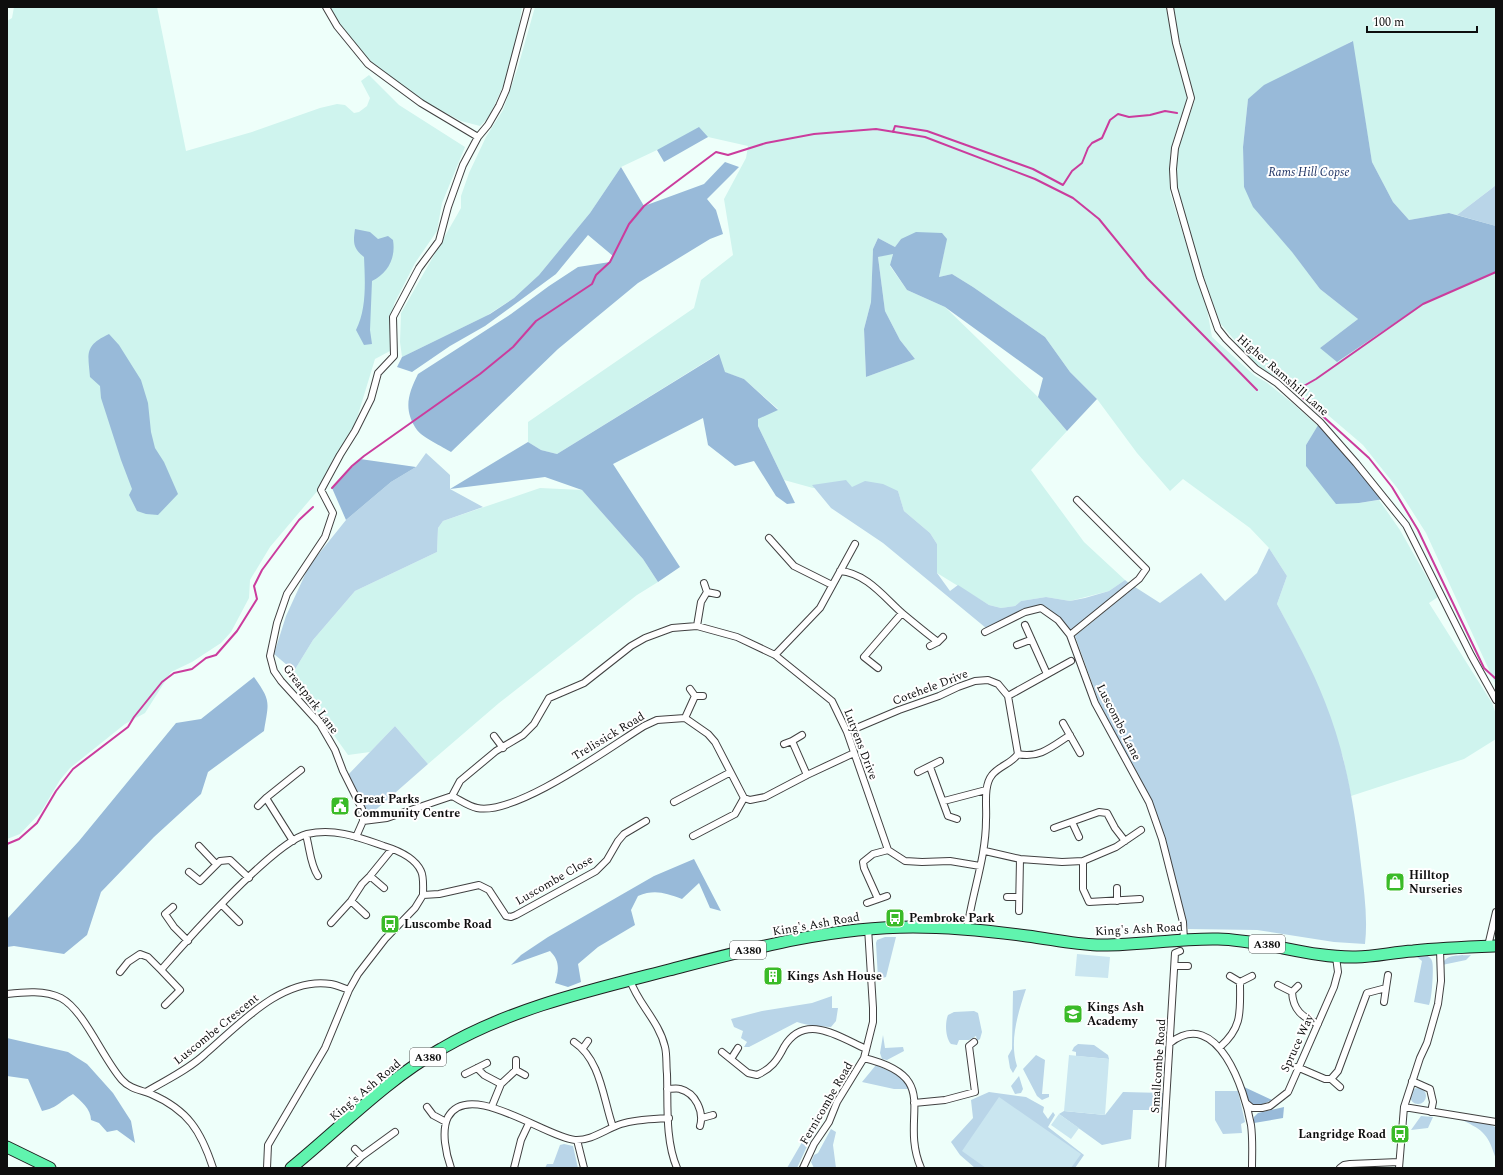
<svg xmlns="http://www.w3.org/2000/svg" width="1503" height="1175" viewBox="0 0 1503 1175" font-family="Spectral,serif">
<style>
.farmland{fill:#cff4ee}
.green{fill:#b9d5e8}
.forest{fill:#98bad9}
.pitch{fill:#cae6f0}
.lines{fill:none;stroke-linecap:round;stroke-linejoin:round}
.stream{stroke:#cb3c9d;stroke-width:2}
.minor-casing{stroke:#414141;stroke-width:8}
.trunk-casing{stroke:#1f1f1f;stroke-width:13}
.minor{stroke:#fff;stroke-width:6}
.trunk{stroke:#60f4ae;stroke-width:11}
.labels{text-anchor:middle;stroke-width:4;stroke-linejoin:round;paint-order:stroke}
.shield{fill:#fff;stroke:#565656;stroke-width:1}
.shield-label{font-size:11px;font-weight:bold;fill:#0e0e0e}
.park-label{font-size:12px;font-style:italic;fill:#1f3364;stroke:#fff}
.street-label{font-size:12px;fill:#0e0e0e;stroke:#fff}
.poi-label{font-size:12px;font-weight:bold;fill:#0e0e0e;stroke:#fff;text-anchor:start}
</style>
<rect width="100%" height="100%" fill="#eefffa"/>
<!-- farmland -->
<path class="farmland" d="M14,7h143l29,144 66,-19 68,-24 17,-4 8,1 9,8 5,-1 8,-6 3,-8 -9,-17 8,-6 30,30 66,42 -23,56 -5,28 -22,32 -21,41 -4,22v25l-15,8 -21,69 -21,31 -14,30 -49,58 -20,33 -1,18 -18,34 -10,11 -29,19 -21,10 -26,41 -20,11 -55,44 -10,12 -19,32 -21,22 -13,5v-818l5,-3z
M329,7h193l-4,26 -14,51 -15,33 -9,9 -19,-5 -42,-22 -51,-40 -25,-31z
M535,7h631l11,54 11,36 -14,41 -4,17v38l37,116 5,28 43,39 11,6 25,20 27,24 -12,19 53,58 20,-3 21,30 38,67 -9,6 63,100 4,11v25l-32,20 -113,37 -8,-39 -43,-109 -23,-44 10,-28 -18,-28 -19,-20 -67,-49 -13,12 -33,-38 -40,-54 -27,-27 -25,-35 -72,-50 -21,-13 -13,3 6,-30 -44,-8 -6,8 -17,-9 -5,11 -2,53 -7,27 2,48 49,-18 -15,-19 -15,-29 -7,-54 15,-4 -3,13 17,24 38,17 93,90 29,34 -36,39 53,72 41,38 -16,11 -39,10 -24,-4 -25,4 -6,5 -14,2 -12,-3 -52,-32v-29l-7,-11 -26,-22 -6,-20 -46,-4 -39,1 -29,-8 -26,-54 -1,-7 21,-10 -34,-30 -20,-7 -6,-18 -161,100 -16,-4 -13,-8v-20l166,-114 7,-28 32,-25 -9,-56 22,-41 2,-12 -40,-9 -51,13 -36,17 -31,46 -51,62 -25,23 -28,18 -84,41 -2,-15 1,-29 60,-105v-12l8,-23 17,-36 17,-27 15,-43z
M1173,7h323v178l-39,30 -8,-2 -40,7 -16,-18 -21,-40 -20,-121 -104,58 -5,48 1,40 76,102 38,30 -38,29 52,-12 2,2 49,-34 73,-32v413l-70,-152 -28,-44 -35,-44 -69,-59 -28,-15 -11,-7 -35,-41 -21,-59 -22,-78v-35l18,-51 -16,-60z
M540,488l42,2 61,69 15,23 -21,13 -138,108 -71,61 -33,-38 -25,26 -22,3 -37,-52 -17,-32 19,-31 42,-49 82,-39 1,-24 5,-7z"/>
<!-- green -->
<path class="green" d="M1496,185v41l-39,-11 34,-26z
M426,453l24,22v14l33,18 -40,14 -5,7 -1,24 -82,39 -42,49 -19,31 -20,-17 12,-38 23,-50 37,-46 45,-38 25,-15z
M846,480l6,7 13,-6 18,3 15,7 6,20 26,22 7,11v29l13,18 8,-6 31,20 12,3 14,-2 6,-5 25,-4 24,4 15,-3 24,-7 16,-11 5,4 -60,48 -27,-26 -20,5 -37,17 -103,-85 -52,-35 -19,-23z
M1269,548l18,28 -10,28c17,32 35,64 48,98 21,52 30,108 36,163 3,26 7,53 4,79l-31,-2 -77,-12 -69,-1 -23,-91 -14,-37 -52,-99 -24,-66 60,-49 25,16 41,-30 24,28 32,-28z
M395,726l33,38 -65,57 -1,-12 -16,-32z
M885,937h11l-10,40 -8,2 -2,-36 1,-3z
M1471,955l-5,5 -24,5c4,-12 18,-9 29,-10z
M1428,956c2,2 3,2 4,5 2,5 0,38 -3,44l-15,-3 8,-41 -5,-4z
M1026,989c-8,24 -17,52 -9,77l-4,7 -3,-5 -2,-12 4,-7 1,-58z
M832,996v12h6l-2,13 -5,6c-11,-1 -23,-1 -34,-5l-48,25h-5l3,-5 -6,-4 2,-7 -9,-4 -3,-8 31,-8 50,-8z
M954,1012l20,-1 4,2 4,19 -2,7 -3,2 -1,-5 -7,4h-10l-2,5 -6,-1c-6,-7 -6,-22 -3,-29z
M883,1035l2,13 18,-1 1,4 -17,9 -5,-1 -2,-6z
M1078,1044l16,1 14,10 1,4 -33,-3v-4l-4,-1 2,-4z
M1036,1055l9,5 -3,34h7v3l-7,3 -5,-4 -14,-27z
M876,1065l26,12 7,12h-15l-32,-7z
M1019,1076l4,13 -2,4 -6,1 -4,-8z
M1410 1096a8 8 0 1 1 16 0a8 8 0 1 1-16 0Z
M1215,1091h23l7,31 -4,2 1,9 -19,1 -8,-14z
M989,1092l37,5 18,10 -1,5 5,7 5,-7 2,3 -7,12 36,28 -9,13h-100l-15,-13 -9,-13 22,-24 -2,-18z
M1123,1092l41,1 -1,17h-30l-2,29 -29,6 -43,-31 5,-3 41,4z
M1421,1116l12,1 -5,11 -17,2z
M1462,1120l27,4 6,3 1,32c-8,-24 -11,-28 -34,-39z
M831,1129l5,3 -3,13 3,23h-22l-3,-6 3,-7 4,-2z
M805,1137l5,3 -13,28h-10z
M564,1144l9,2 5,22h-33l2,-4h6l7,-19z"/>
<!-- forest -->
<path class="forest" d="M1353,41l19,121 21,40 16,18 40,-7 47,13v46l-73,32 -86,58 -17,-14 38,-29 -38,-30 -28,-37 -39,-45 -9,-20 -1,-40 5,-48 16,-14z
M699,127l9,10 -44,25 -7,-12z
M725,162l14,5 -32,32 9,11 7,24 -13,5 -72,44 -80,66 -107,103c-8,-5 -29,-15 -34,-22 -14,-20 -9,-36 1,-56l93,-60 38,-28 29,-19 32,-5 3,-6 -25,-21 -32,39 -71,52 -35,20 -38,26 -15,-5 5,-10 88,-43 24,-16 25,-23 51,-62 31,-46 23,39 60,-22z
M355,229l15,3 8,7 10,-3 5,4c3,18 -5,33 -21,41l-2,49 2,14 -8,1 -8,-15c11,-21 9,-50 8,-73 -11,-9 -11,-14 -9,-28z
M916,232l26,1 5,6 -8,38 13,-3 21,13 72,50 25,35 27,27 -30,32 -29,-34 5,-19 -98,-71 -38,-17 -17,-25 3,-11 -15,3 7,54 15,29 15,19 -49,18 -2,-48 7,-27 2,-53 5,-11 17,9 6,-8z
M109,334l10,11 22,35 7,23 3,29 4,16 9,14 14,32 -20,21 -12,-1 -9,-3 -8,-16 3,-6 -11,-29 -20,-62 -1,-12 -10,-9c-2,-24 -6,-31 19,-43z
M719,354l6,18 19,7 34,31 -20,9v7l37,77 -8,1 -11,-8 -22,-35 -19,5 -27,-21 -5,-27 -90,46 67,103 -22,15 -15,-23 -61,-69 -37,-13 -95,12 78,-47 13,8 16,4z
M1320,422l64,77 -25,4 -23,1 -30,-38v-21z
M360,459l56,8 -25,15 -45,38 -14,-32z
M254,677c17,24 15,24 10,54l-56,41 -7,22 -47,43 -53,55 -14,43 -23,19 -50,-8 -7,1v-28l72,-78 97,-118 25,-4z
M694,859l27,52 -11,-3 -11,-25 -17,16c-17,-6 -27,-10 -44,-3l-7,14 4,15 -37,22 -20,17 3,18 -13,5 -13,-4c4,-13 5,-22 -5,-32l-39,14 10,-10 27,-18 106,-61z
M7,1038l61,14 19,12 26,29 18,28 4,22 -18,-13 -10,2 -8,-9 -8,-3c0,-11 -10,-19 -18,-26 -14,8 -14,13 -31,17l-14,-32 -21,-3z
M1242,1086l30,14 -9,4 -10,1 -6,-4z
M1284,1107l-1,11 -29,5v-6l4,-4z"/>
<!-- pitch -->
<path class="pitch" d="M1077,954l33,3 -2,21 -33,-2z
M1069,1055l40,4 -4,56 -41,-4z
M999,1097l82,57 -10,14h-85l-24,-17z
M1059,1114l20,14 -8,11 -20,-14z"/>
<g class="lines">
<!-- stream -->
<path class="stream" d="M893,132l2,-6 32,5 106,38 30,16 9,-14 10,-8 6,-15 4,-5 10,-5 8,-18 8,-6 11,3 21,-2 15,-4 12,2
M1280,378l15,13 21,-12 107,-75 73,-32
M1295,391l74,67 23,29 26,43 66,138 12,11
M332,488l20,-22 12,-10 116,-82 33,-27 23,-26 56,-37 4,-9 14,-13 19,-38 15,-18 72,-54 12,3 38,-12 48,-9 62,-5 49,8 110,42 38,19 26,21 48,59 110,112
M7,844l12,-5 18,-16 19,-32 17,-22 55,-42 6,-10 28,-35 12,-9 18,-4 14,-11 10,-3 21,-24 20,-32 -3,-13 8,-16 37,-50 14,-13"/>
<defs>
<path id="minor" d="M326,7l11,19 31,38 53,39 57,34
M1170,7l6,36 15,55 -16,50 -2,21 1,19 26,90 18,51 8,10 30,30 21,14 43,39 36,41 50,62 65,130 25,45
M769,538l25,28 38,19
M840,571c26,2 44,26 62,42 12,10 24,20 36,29
M704,583l3,9
M1025,625l22,49
M697,626l4,-24 6,-10 10,2
M985,632l40,-20 16,-4 17,12 12,15 25,68 54,99 13,37 21,83 1,18
M1070,635l69,-56 7,-10 -69,-69
M1017,645l13,-5
M930,646l8,-4 5,-5
M775,655l45,-47 35,-64
M878,668l-14,-11 38,-44
M690,689l5,7
M1008,696l63,-35
M685,718l10,-22h8
M1063,723l17,30
M847,732l52,-22 40,-14 19,-9 17,-6 13,-1 10,4 10,12 10,58c-7,10 -19,12 -26,21 -9,11 -5,32 -6,45 0,38 -14,73 -19,110
M802,735l-10,6 15,34
M494,736l9,12
M784,744l8,-3
M1018,754c21,5 35,-8 52,-19
M930,767l18,49 9,3
M918,772l22,-11
M452,796c8,4 16,10 25,12 39,8 133,-61 167,-82l13,-6 28,-2 23,16 7,8 29,56 6,2 15,-3 42,-22 47,-22
M944,801l42,-11
M674,802l55,-29
M258,806l8,-8
M363,821l24,-3 65,-22 8,-15 36,-30 27,-16 11,-11 15,-26 35,-15 47,-37 14,-8 27,-10 25,-2 40,11 38,18 57,46 15,31 41,118 17,11 17,1 28,-1 30,5
M1072,822l7,15
M1054,828l45,-16 8,1 8,15 10,13
M306,835c4,14 4,29 12,41
M693,836l42,-22 9,-16
M356,837l7,-16 -1,-12 -19,-38 -8,-21 -15,-26 -39,-43 -7,-10 -4,-15 7,-33 10,-29 38,-57 8,-24 -12,-23 19,-35 15,-24 16,-32 7,-26 16,-17 -1,-39 26,-49 20,-27 9,-34 15,-42 15,-28 10,-12 11,-19 7,-16 22,-83
M293,841l-27,-43 35,-28
M199,846l17,18
M985,851l35,8 42,3 21,-1 33,-14 25,-17
M1083,861v28l6,13 51,-3
M189,872l11,9 20,-20 10,-1 19,18
M370,876l14,12
M1117,888v13
M423,895l16,-1 40,-9 10,5 17,26 5,1 5,-2 80,-44 11,-11 11,-19 6,-7 22,-13
M1007,897h12
M878,899l-14,-31 -1,-6 10,-8 15,-4
M351,901l15,14
M867,903l20,-7
M222,905l17,17
M173,907l-8,7 9,13 14,14
M1019,911l1,-52
M331,923l20,-22 11,-17 8,-8 22,-27
M1488,946l8,-34
M1176,966h12
M120,972l8,-10 12,-8 8,3 13,13
M630,980c8,24 29,41 35,67 2,8 1,18 2,27 1,30 -2,66 10,94
M1240,982l12,-6
M1278,985l14,7
M1298,986l-6,6c1,18 10,25 26,32
M7,994c17,-2 38,-4 54,4 23,12 42,61 61,82 8,9 19,10 29,14 37,16 50,37 62,74
M1384,1002l2,-14
M165,1005l15,-15 -19,-20c25,-29 113,-128 146,-136 28,-6 51,3 77,12 13,4 31,12 37,25 3,6 2,17 2,24
M574,1042c27,18 29,57 39,85
M1170,1043c48,-37 75,48 81,82 2,14 1,29 1,43
M1220,1047c23,-20 20,-36 20,-65l-10,-6
M583,1048l5,-7
M722,1052l26,21 9,2c14,-6 20,-14 27,-28 21,-35 55,-10 82,2
M864,1058c81,20 34,57 57,110
M731,1059l7,-11
M1297,1067l28,12h6l7,-8 29,-78 19,-5 2,-13
M477,1068l7,7 17,9 -9,22
M516,1070l9,5
M465,1074l22,-11
M1331,1079l9,8
M1412,1081l18,8 3,13 -2,10
M501,1084l15,-14v-10
M667,1089c4,0 10,-1 13,0 16,4 24,23 20,37
M146,1092c20,-12 42,-22 59,-38 33,-28 77,-78 126,-70 6,1 12,4 18,6
M914,1103l31,-3 30,-8 -6,-46 5,-4
M1246,1103l6,5h10l8,-2 18,-14 46,-105 4,-15 -2,-15
M427,1107l6,8 13,7
M1404,1107l92,15
M702,1118l11,-3
M577,1140l7,28
M355,1149l7,7
M267,1168l1,-23 57,-97 24,-58 9,-16 27,-35 30,-31 8,-13
M350,1168l12,-12 33,-24
M451,1168c-5,-14 -10,-37 -3,-51 21,-38 97,20 127,23 16,1 31,-11 46,-16 15,-5 32,-5 48,-6
M514,1168l7,-28 8,-17
M803,1168l11,-24 15,-22 8,-20 27,-44 9,-36v-14l-5,-80
M1162,1168l13,-215 5,-2
M1340,1168l4,-3 6,-1 49,-2
M1399,1168l5,-61 16,-49 7,-15 11,-39 3,-23 -1,-31"/>
<path id="trunk" d="M7,1147l43,21
M291,1168c48,-39 96,-89 150,-119 70,-41 150,-59 228,-79 81,-21 160,-43 244,-43 38,0 77,4 114,9 24,3 46,8 70,9 40,1 80,-7 121,-6 47,1 91,19 138,18 19,0 38,-5 57,-6 28,-3 56,-4 83,-5"/>
</defs>
<!-- minor casing -->
<use href="#minor" class="minor-casing"/>
<!-- trunk casing -->
<use href="#trunk" class="trunk-casing"/>
<!-- minor -->
<use href="#minor" class="minor"/>
<!-- trunk -->
<use href="#trunk" class="trunk"/>
</g>
<!-- icons -->
<defs>
<symbol id="civic-square" viewBox="-11 -11 22 22"><rect x="-9" y="-9" width="18" height="18" rx="4" fill="#3abb28" stroke="#fff"/><path d="M-.6-6.5H3V-4.5H.6V-3L4-1V1h2V6H-6V1h2V-1L-.6-3ZM-1.2 2.5V6h2.4V2.5Z" fill="#fff"/></symbol>
<symbol id="shop-square" viewBox="-11 -11 22 22"><rect x="-9" y="-9" width="18" height="18" rx="4" fill="#3abb28" stroke="#fff"/><path d="M-5-2.5h2.3a2.7 3.5 0 0 1 5.4 0H5L5.5 6h-11ZM-1.5-2.5h3a1.5 2.3 0 0 0-3 0Z" fill="#fff"/></symbol>
<symbol id="bus-square" viewBox="-11 -11 22 22"><rect x="-9" y="-9" width="18" height="18" rx="4" fill="#3abb28" stroke="#fff"/><path d="M-5-6H5V4H4V6H2V4H-2V6H-4V4H-5ZM-3.5-4V0h7V-4ZM-3.5 1.2v1.5H-2V1.2ZM2 1.2v1.5H3.5V1.2Z" fill="#fff"/></symbol>
<symbol id="building-square" viewBox="-11 -11 22 22"><rect x="-9" y="-9" width="18" height="18" rx="4" fill="#3abb28" stroke="#fff"/><path d="M-4-6H4V6H1V3H-1V6H-4ZM-2.5-4.3h1.7v1.8h-1.7ZM.8-4.3h1.7v1.8H.8ZM-2.5-1h1.7V.8h-1.7ZM.8-1h1.7V.8H.8Z" fill="#fff"/></symbol>
<symbol id="school-square" viewBox="-11 -11 22 22"><rect x="-9" y="-9" width="18" height="18" rx="4" fill="#3abb28" stroke="#fff"/><path d="M0-5L7-2L0 1L-7-2ZM-4 1L0 2.5L4 1V4Q0 6-4 4Z" fill="#fff"/></symbol>
</defs>
<g fill-rule="evenodd">
<use href="#civic-square" x="329" y="795" width="22" height="22"/>
<use href="#shop-square" x="1384" y="871" width="22" height="22"/>
<use href="#bus-square" x="884" y="907" width="22" height="22"/>
<use href="#bus-square" x="379" y="913" width="22" height="22"/>
<use href="#building-square" x="762" y="965" width="22" height="22"/>
<use href="#school-square" x="1062" y="1003" width="22" height="22"/>
<use href="#bus-square" x="1389" y="1123" width="22" height="22"/>
</g>
<g class="labels">
<!-- shield labels -->
<g class="shield">
<rect x="1249" y="935" width="36" height="18" rx="3"/>
<rect x="730" y="941" width="36" height="18" rx="3"/>
<rect x="410" y="1048" width="36" height="18" rx="3"/>
</g>
<g class="shield-label">
<text x="1267" y="948">A380</text>
<text x="748" y="954">A380</text>
<text x="428" y="1061">A380</text>
</g>
<!-- park labels -->
<g class="park-label">
<text x="1309" y="176">Rams Hill Copse</text>
</g>
<!-- street labels -->
<g class="street-label">
<text transform="translate(1283 375) rotate(41)" y="4">Higher Ramshill Lane</text>
<text transform="translate(930 687) rotate(-21)" y="4">Cotehele Drive</text>
<text transform="translate(311 699) rotate(53)" y="4">Greatpark Lane</text>
<text transform="translate(1119 722) rotate(63)" y="4">Luscombe Lane</text>
<text transform="translate(608 736) rotate(-31)" y="4">Trelissick Road</text>
<text transform="translate(861 744) rotate(69)" y="4">Lutyens Drive</text>
<text transform="translate(554 880) rotate(-30)" y="4">Luscombe Close</text>
<text transform="translate(816 924) rotate(-10)" y="4">King's Ash Road</text>
<text transform="translate(1139 929) rotate(-3)" y="4">King's Ash Road</text>
<text transform="translate(216 1029) rotate(-39)" y="4">Luscombe Crescent</text>
<text transform="translate(1297 1043) rotate(-65)" y="4">Spruce Way</text>
<text transform="translate(1158 1066) rotate(-86)" y="4">Smallcombe Road</text>
<text transform="translate(365 1090) rotate(-40)" y="4">King's Ash Road</text>
<text transform="translate(826 1103) rotate(-60)" y="4">Fernicombe Road</text>
</g>
<!-- poi labels -->
<g class="poi-label">
<text x="354" y="803">Great Parks<tspan x="354" dy="14">Community Centre</tspan></text>
<text x="1409" y="879">Hilltop<tspan x="1409" dy="14">Nurseries</tspan></text>
<text x="909" y="922">Pembroke Park</text>
<text x="404" y="928">Luscombe Road</text>
<text x="787" y="980">Kings Ash House</text>
<text x="1087" y="1011">Kings Ash<tspan x="1087" dy="14">Academy</tspan></text>
<text x="1386" y="1138" text-anchor="end">Langridge Road</text>
</g>
</g>
<!-- border -->
<rect width="1503" height="1175" fill="none" stroke="#0e0e0e" stroke-width="16"/>
<!-- scale -->
<path d="M1367 26v6h110v-6" fill="none" stroke="#0e0e0e" stroke-width="2"/>
<text x="1373" y="26" font-size="12" fill="#0e0e0e" stroke="#ffffff" stroke-width="3" paint-order="stroke">100 m</text>
</svg>
